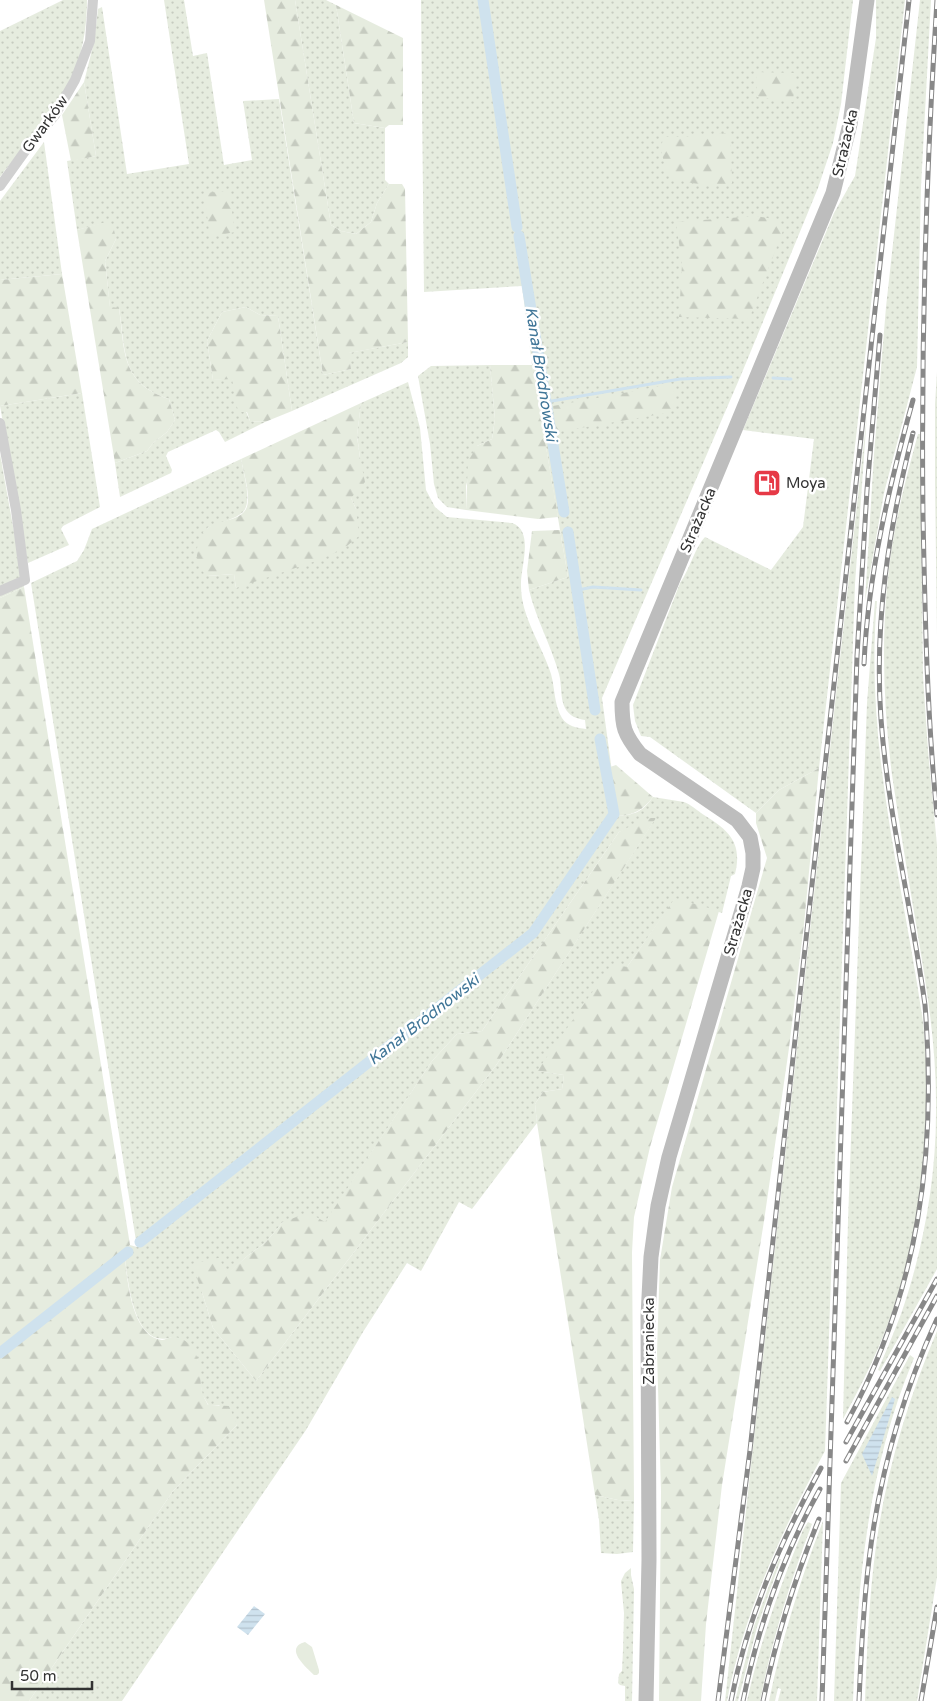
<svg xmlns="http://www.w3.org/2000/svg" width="937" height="1701" viewBox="0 0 937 1701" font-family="'Varela Round',sans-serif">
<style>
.grass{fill:url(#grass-dots);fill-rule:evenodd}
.forest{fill:url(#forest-firs)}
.garden{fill:#e6ecdf}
.water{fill:url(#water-rules)}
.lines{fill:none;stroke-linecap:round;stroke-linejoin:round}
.stream{stroke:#cfe2ee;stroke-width:3}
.canal{stroke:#cfe2ee;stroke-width:11}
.minor{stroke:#d0d0d0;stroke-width:10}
.secondary{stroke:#bdbdbd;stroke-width:15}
.rail-casing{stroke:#888;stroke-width:5}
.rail{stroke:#fff;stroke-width:3;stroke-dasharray:9;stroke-linecap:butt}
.labels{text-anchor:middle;stroke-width:5;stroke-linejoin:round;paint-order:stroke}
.street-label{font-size:15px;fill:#333;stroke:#fff}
.poi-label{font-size:15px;fill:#333;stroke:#fff;text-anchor:start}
.water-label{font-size:16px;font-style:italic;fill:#3f7597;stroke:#fff}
</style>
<defs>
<pattern id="grass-dots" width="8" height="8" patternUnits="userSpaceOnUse" patternTransform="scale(1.25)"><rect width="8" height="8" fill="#e6ecdf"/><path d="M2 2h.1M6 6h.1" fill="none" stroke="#c6cbc0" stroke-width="1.8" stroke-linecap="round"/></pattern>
<pattern id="forest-firs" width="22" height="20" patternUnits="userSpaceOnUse" patternTransform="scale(1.25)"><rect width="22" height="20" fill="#e6ecdf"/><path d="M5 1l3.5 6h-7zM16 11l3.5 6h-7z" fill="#c6cbc0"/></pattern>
<pattern id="water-rules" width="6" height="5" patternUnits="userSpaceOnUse" patternTransform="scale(1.25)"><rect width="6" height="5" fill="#cfe2ee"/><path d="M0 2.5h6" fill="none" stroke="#b2c2cd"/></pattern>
</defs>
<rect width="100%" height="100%" fill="#fff"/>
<!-- grass -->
<path class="grass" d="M63,0h24c0,22 -3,44 -10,65 -14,36 -53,80 -77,112v-146z
M164,0h20l9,56 14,-3 17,112 28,-5 -9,-59 36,-2 44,276 28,-6 -3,-16 60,-11v15l-7,6 -109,48 -14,-95 -18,-1 -14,-8 -24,5 -15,29 6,39 19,-2 18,43 15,1 -40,20 -6,-10 -3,-2 -48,22 -2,4 6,14 -1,3 -51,24 -5,-34 32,-12 6,-8 14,-11 8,-12 -6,-21c-49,-16 -43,-48 -50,-91h-9l-5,-47 11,-22 -11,-16 -28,7 -10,-69 29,-5 -12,-74 10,-40 4,-33 4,-2 25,167 62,-10z
M295,0h31l10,5 18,118 31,5v52l4,4 -12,19 -6,19 -15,12 -15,-3 -10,-6z
M421,0h432l-12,104 -8,39 -15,45 -77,187 -139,323 16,118c17,-1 25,-5 35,-19 10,2 21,3 31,5 6,2 14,9 20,13 24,15 39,27 31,59l-4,2 -9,37 -47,-14 -48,68 -89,104 26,4 -2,14 -19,3 -8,12 2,19 -65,86 -13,-7 -38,69 -14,-8 -44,69 -57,98 -184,271h-93l144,-210 64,-66 -18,-20 -10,1 -7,-12 -5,-36 -25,-21c-38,14 -44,-55 -47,-79l-125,99v-10l130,-102 7,2 -106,-664 46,-22 7,-11 8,-21 149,-70c2,13 12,43 2,53 -7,7 -27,12 -36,16v48l27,-2 2,14 120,-79 -5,-11 9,-40 -3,-23 4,-32 47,-21 12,46 6,62 9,17 12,10 65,6c23,8 8,45 9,63 0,31 21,59 30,88 4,14 3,31 11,44 5,8 15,10 24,11l-1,-9c-8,-1 -16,-4 -20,-12 -5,-9 -3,-24 -6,-34 -8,-29 -23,-55 -30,-84l39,-13 -36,-212 -10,-79 -98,6zM655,819l-158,245 -241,317 -43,-53 -11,-36 16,-34 9,17 19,-18 20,-15 17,-20 42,1 107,-162 25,-27 25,-3 137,-199z
M876,0h29l-86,768 -40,22 -23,23 -106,-76 -9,-1 -6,-15 -2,-16 47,-122c10,-14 15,-36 25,-46l66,33 32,-43 11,-88 -71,-9 91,-217 21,-37 21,-138z
M920,0h11l-10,187 -4,180 -33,126 -19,108 9,-147 12,-147z
M44,142l18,132 -62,6v-79z
M490,365l5,54 -3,20 -15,7 -11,40v24l-19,-3 -9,-9 -4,-14 -4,-40 -12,-68 13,-10z
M937,372v263l-2,-151v-80z
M82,393l18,114 -37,19 -2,3 8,16 -41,18 -28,-157z
M867,414l-12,170 -30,867c-43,79 -81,161 -98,250h-2z
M918,434h2l3,242 5,75 9,94v424l-57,102 -2,-1c8,-19 16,-37 23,-56 22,-63 35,-134 35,-201 1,-60 -8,-118 -18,-177 -9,-54 -18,-107 -26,-161 -10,-80 -12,-160 2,-240 6,-34 15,-68 24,-101z
M0,454l24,133 -24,11z
M875,601h2c-13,142 26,281 46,421 11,110 -1,220 -43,322 -11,26 -24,51 -37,75l5,-198 19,-518z
M937,1331v246l-20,124h-52c2,-52 4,-104 11,-155 10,-74 32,-147 61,-215z
M910,1355l4,3c-47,112 -56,223 -61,343h-19l7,-218z
M595,1495l23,5 16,1 -1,51 -16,2 -16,-1 -2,-33z
M823,1521l-6,180h-39l3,-12 -3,-1 -3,13h-6c13,-62 31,-121 54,-180z
M808,1522l4,2c-22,58 -40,116 -52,177h-13c13,-59 33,-115 56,-171z
M779,1559h2l-24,68 -19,74h-3l19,-75z
M631,1568v7l3,14 -2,112h-7v-15l-5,-1 -2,-2 1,-9 3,-3 1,-21 1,-37 -3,-32 4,-8z"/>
<!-- forest -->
<path class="forest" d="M264,0h31l36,225 10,6 15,3 15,-12 6,-19 12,-19h13l3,5 3,153 -59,11 2,16 -28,6z
M336,5l67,33v87h-14l-4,3 -31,-5z
M756,72l40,1 -3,29 -36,-5z
M84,82l12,74 -25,5 -9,-46z
M730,133l2,50c-22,4 -44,2 -65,-8l-6,-25 2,-13h21z
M229,191l6,41 -25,5 -6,-44z
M757,216l20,4 7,8 -35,91 -70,-2 3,-53 -6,-42z
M106,222l8,8 2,9 -11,22 5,46 9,1c6,42 1,75 50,91l6,21 -8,12 -14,11 -6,8 -32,12 -38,-233z
M62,274l20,119 -82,13v-126z
M246,307l14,8 18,1 14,95 -27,11 -15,-1 -3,-9h-9l-6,-33 -19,1 -6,-39 15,-29z
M490,365h42l26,152 -20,2 -72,-9 2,-49 9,-15 15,-7 3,-20z
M672,384c3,14 7,19 -5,29l-110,19 -4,-26z
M361,403l-4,33 3,22 5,24 -14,16 5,11 3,27 -17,14 -26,11 -80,27 -2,-14 -27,2c-7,-6 -11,-15 -10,-24 2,-39 38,-24 49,-43 6,-11 -3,-38 -5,-50z
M560,530l8,47 -39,13 -2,-19 5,-40z
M24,587l106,658 -130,102v-749z
M616,765l37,32c-10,13 -19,18 -35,19l-8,-49z
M819,768l-15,156 -15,124 -25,173 -42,264 -16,139 -5,77h-42l2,-209 -4,-140 3,-92 12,-73 95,-329 -11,-35v-10l23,-23z
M651,818h5l-159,246 -241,317 -43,-53 -11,-36 -10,-28 27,-6 8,16 19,-17 20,-15 17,-20 16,-6 12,-2 14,8 107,-161 25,-27 25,-3 137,-199 21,-11z
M675,898l44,13 -69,236 -16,70 -2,35 2,249 -16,-1 -23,-5 -58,-372 -2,-19 8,-12 19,-3 2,-14 -27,-4 75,-107 15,3z
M125,1257c2,23 7,80 37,83 4,0 6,-3 10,-3 7,-1 17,5 20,10 9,12 7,30 10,44 1,5 4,10 6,14l21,1 8,19 -64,66 -144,210h-29v-344z"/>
<!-- garden -->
<path class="garden" d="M305,1642l7,5 7,23v3l-2,2h-3c-7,-7 -31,-27 -9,-33z"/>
<!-- water -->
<path class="water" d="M892,1397l3,2 -23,77 -10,-22z
M254,1606l11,8 -17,21 -11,-8z"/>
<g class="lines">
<!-- stream -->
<path class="stream" d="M773,378l18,1
M546,402l134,-23 51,-2
M578,590l15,-3 48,3"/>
<!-- canal -->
<path class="canal" d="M483,0l34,227
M519,236l45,276
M568,532l27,178
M140,1242l393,-309 81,-119 -14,-75
M0,1353l128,-101"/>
<!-- minor -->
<path class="minor" d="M0,186l28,-39 27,-32 20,-35 15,-39 3,-41
M0,423l16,87 9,70 -25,11"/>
<!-- secondary -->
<path class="secondary" d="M646,1701l3,-141 -1,-243 3,-60 7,-51 11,-49 80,-271 4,-18v-15l-3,-16 -13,-17 -97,-66c-16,-20 -18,-27 -18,-52l211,-509 17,-69 17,-124"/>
<defs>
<path id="rail" d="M937,0c-11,172 -16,344 -14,516 2,100 4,199 14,299
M864,664c4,-90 25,-177 49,-264
M847,1422c72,-131 90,-269 78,-417 -13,-96 -37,-190 -44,-286 -7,-98 8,-192 32,-286
M846,1442l91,-163
M846,1461l91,-165
M718,1701l32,-251 159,-1450
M731,1701c16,-83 49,-159 90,-233
M743,1701c15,-74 40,-146 77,-212
M763,1701c13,-63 32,-123 56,-182
M822,1701l35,-1045 10,-166 13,-155
M859,1701c2,-47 4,-94 10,-141 10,-83 33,-165 68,-241
M921,1701l16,-94"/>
</defs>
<!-- rail casing -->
<use href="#rail" class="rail-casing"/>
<!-- rail -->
<use href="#rail" class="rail"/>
</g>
<!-- icons -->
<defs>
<symbol id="fuel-square" viewBox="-11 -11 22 22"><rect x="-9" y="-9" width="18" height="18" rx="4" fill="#e63946" stroke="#fff"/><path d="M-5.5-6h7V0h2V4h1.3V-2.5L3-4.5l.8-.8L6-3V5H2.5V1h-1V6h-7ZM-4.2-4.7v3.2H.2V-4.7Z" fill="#fff"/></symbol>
</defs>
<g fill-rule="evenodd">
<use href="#fuel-square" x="751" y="467" width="32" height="32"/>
</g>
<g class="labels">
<!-- street labels -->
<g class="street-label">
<text transform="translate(45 124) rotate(-54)" y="5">Gwarków</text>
<text transform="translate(845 143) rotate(-77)" y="5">Strażacka</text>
<text transform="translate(698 520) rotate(-67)" y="5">Strażacka</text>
<text transform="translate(738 922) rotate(-74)" y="5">Strażacka</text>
<text transform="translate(649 1341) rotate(-90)" y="5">Zabraniecka</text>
</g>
<!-- poi labels -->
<g class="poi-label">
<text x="786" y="488">Moya</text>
</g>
<!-- water labels -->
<g class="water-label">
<text transform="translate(542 374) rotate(81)" y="6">Kanał Bródnowski</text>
<text transform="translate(423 1019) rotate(-38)" y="6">Kanał Bródnowski</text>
</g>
</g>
<!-- scale -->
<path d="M12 1681v8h80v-8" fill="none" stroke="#333333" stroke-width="2.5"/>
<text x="20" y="1681" font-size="15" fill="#333333" stroke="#ffffff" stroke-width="4" paint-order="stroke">50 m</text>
</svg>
